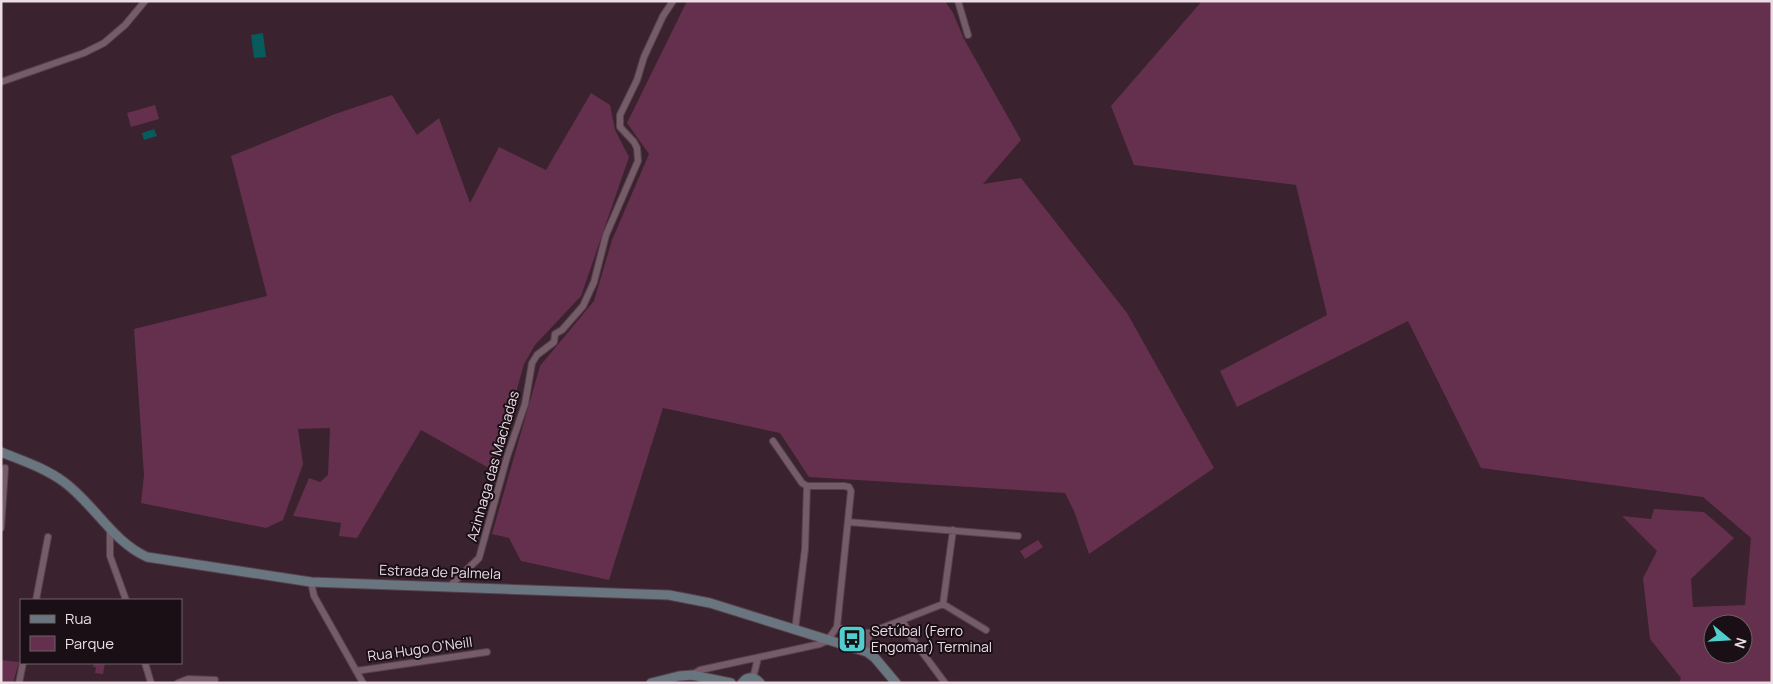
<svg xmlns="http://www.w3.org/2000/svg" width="1773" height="684" viewBox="0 0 1773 684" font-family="Manrope,sans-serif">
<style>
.green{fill:#65304e;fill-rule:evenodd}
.water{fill:#075b5c}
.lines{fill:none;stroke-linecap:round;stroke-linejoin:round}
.street-casing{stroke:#55414c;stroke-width:8}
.secondary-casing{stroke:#55414c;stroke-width:11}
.street{stroke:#765b68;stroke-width:6}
.secondary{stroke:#697680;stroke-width:9}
.labels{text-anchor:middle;stroke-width:4;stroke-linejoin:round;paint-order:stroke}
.street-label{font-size:14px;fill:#ecdce4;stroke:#1a0f15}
.poi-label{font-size:14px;fill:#ecdce4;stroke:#1a0f15;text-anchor:start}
</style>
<rect width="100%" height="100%" fill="#3a222e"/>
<!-- green -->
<path class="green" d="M687,1h258l8,12 11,26 57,101 -38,44 38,-6 106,135 87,155 -125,86 -15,-43 -9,-18 -256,-16 -29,-44 -117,-25 -54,172 -88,-19 -12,-23 -17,-4 48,-168 54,-65 18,-61 37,-86 -22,-31z
M1202,1h570v682h-93l2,-5 -31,-39 -7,-61 14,-27 -35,-35 29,3 3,-10 50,3 30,26 -43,41 2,28 52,-2 6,-67 -48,-41 -222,-29 -73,-147 -171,86 -17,-36 107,-56 -31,-130 -162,-20 -23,-59zM1713,624h30v30h-30z
M591,93l19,12 5,25 14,27 -48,139 -46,49 -11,19 -30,107 -73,-41 -64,108 -18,-2 2,-13 -48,-7 16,-38 11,4 8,-7 2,-47 -32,1 5,35 -20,56 -17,8 -125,-25 3,-28 -10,-146 133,-33 -36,-140 104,-42 57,-19 25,40 22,-17 31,85 29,-56 47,23z
M155,105l4,14 -28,8 -4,-14z
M1038,540l5,7 -18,12 -5,-8z
M1,660l18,2 -6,21h-12z
M94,663h11l-2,11 -8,-1 1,-6h-3z"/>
<!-- water -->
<path class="water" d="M263,33l3,24 -12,1 -3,-23z
M154,129l3,7 -13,4 -2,-7z"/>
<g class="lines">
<defs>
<path id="street" d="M958,1l10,34
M1,82l83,-29 20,-10 21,-18 20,-24
M773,441l29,42 5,3h37l5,1 2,4 -14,136
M848,522l170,14
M1,528l4,-60
M110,531v25l16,44
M311,582l3,14 49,87
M450,586l29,-28 28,-101 18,-53 7,-41 5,-8 17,-13 1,-8 7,-4 21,-24 11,-24 12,-47 32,-74 -1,-13 -3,-6 -14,-15v-12l17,-35 7,-23 19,-41 10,-15
M36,600l12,-63
M943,604l10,-74
M903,620l5,13 37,50
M795,630l10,-81 2,-63
M869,633l74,-29 43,26
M145,663l6,20
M356,671l131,-19
M692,675l8,-5 120,-26 7,-3 10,-14 15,5 17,1 -2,19
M753,678l5,-20
M19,683l4,-20
M178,683l10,-4 27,1"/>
<path id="secondary" d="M1,452c22,9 44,16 63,30 31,23 48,59 83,75l164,25 358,13 41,8 157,49 8,6 21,25
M651,683l28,-7 13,-1 39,8
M742,683c5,-7 12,-7 18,0"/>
</defs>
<!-- street casing -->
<use href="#street" class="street-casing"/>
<!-- secondary casing -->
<use href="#secondary" class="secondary-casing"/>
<!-- street -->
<use href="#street" class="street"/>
<!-- secondary -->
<use href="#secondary" class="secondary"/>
</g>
<!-- icons -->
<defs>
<symbol id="bus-square" viewBox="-11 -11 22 22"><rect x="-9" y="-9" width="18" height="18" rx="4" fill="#52cdcf" stroke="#1a0f15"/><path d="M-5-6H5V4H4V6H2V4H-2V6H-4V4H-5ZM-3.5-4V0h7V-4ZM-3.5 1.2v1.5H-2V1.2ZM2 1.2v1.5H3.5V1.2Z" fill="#111"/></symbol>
</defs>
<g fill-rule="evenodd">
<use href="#bus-square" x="836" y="623" width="32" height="32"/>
</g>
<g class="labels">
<!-- street labels -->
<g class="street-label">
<text transform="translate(493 466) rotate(-74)" y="5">Azinhaga das Machadas</text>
<text transform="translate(440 572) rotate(2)" y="5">Estrada de Palmela</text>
<text transform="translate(420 649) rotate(-8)" y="5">Rua Hugo O'Neill</text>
</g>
<!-- poi labels -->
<g class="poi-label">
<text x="871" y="636">Setúbal (Ferro<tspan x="871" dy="16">Engomar) Terminal</tspan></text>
</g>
</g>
<!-- border -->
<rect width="1773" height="684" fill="none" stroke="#ecdce4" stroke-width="5"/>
<!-- legend -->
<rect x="20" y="599" width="162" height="65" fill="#1a0f15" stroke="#6e6168"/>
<rect x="30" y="615" width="25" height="8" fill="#697680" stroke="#6e6168"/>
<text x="65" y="624" font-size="15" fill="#ecdce4">Rua</text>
<rect x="30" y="636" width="25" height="15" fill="#65304e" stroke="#6e6168"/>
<text x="65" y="649" font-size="15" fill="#ecdce4">Parque</text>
<!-- north arrow -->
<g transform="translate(1728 639) rotate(108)"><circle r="24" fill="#1a0f15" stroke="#6e6168"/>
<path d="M0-4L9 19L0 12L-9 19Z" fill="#52cdcf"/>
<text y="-8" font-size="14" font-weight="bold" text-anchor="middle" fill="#ecdce4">N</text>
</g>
</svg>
